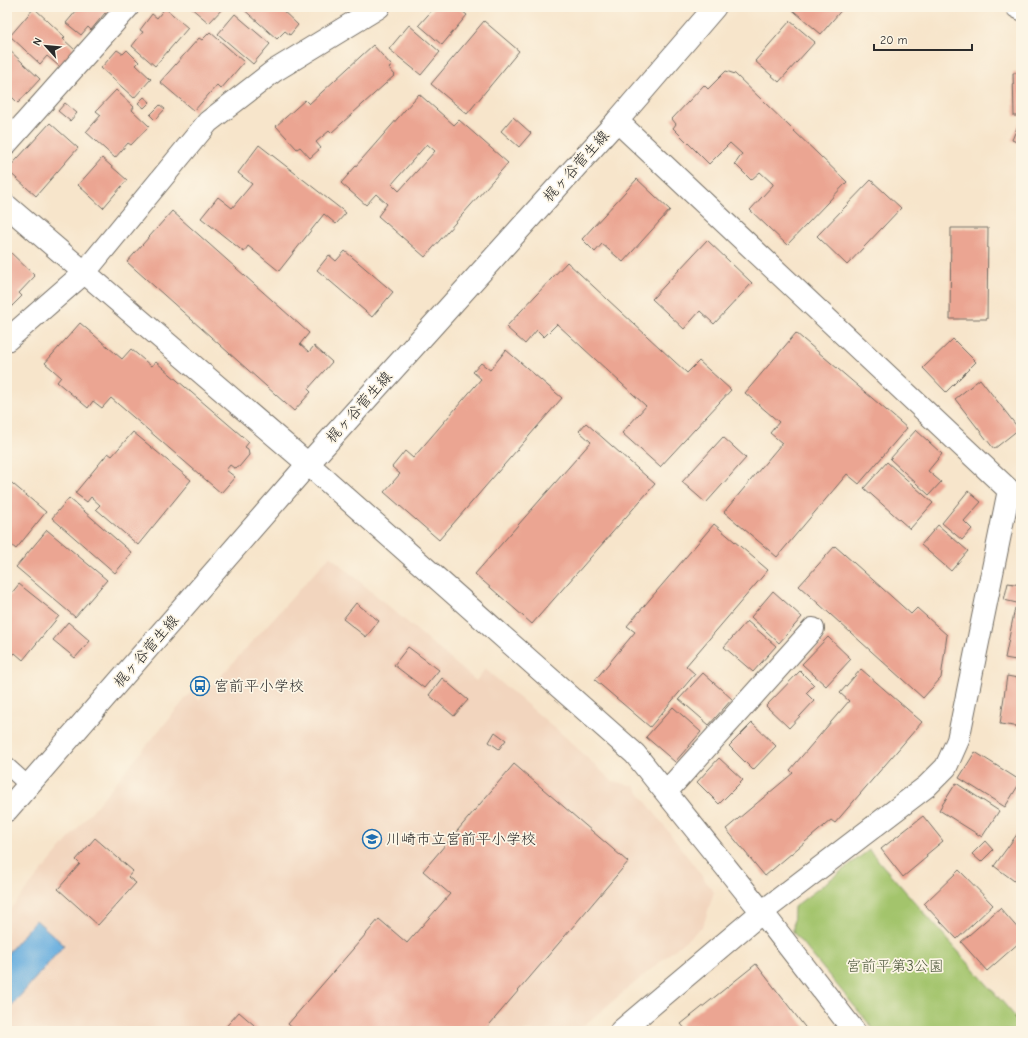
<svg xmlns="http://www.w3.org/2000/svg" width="1028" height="1038" viewBox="0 0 1028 1038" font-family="'Comic Neue','Klee One',sans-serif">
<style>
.built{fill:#f2d5be}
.green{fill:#a3c46c;stroke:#67784c}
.water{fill:#68aedf;stroke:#4a6c85}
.building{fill:#eba592;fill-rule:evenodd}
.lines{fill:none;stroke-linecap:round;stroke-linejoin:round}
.lane-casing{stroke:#726c63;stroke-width:18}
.street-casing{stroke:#726c63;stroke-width:24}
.secondary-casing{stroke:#726c63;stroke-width:24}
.lane{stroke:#fff;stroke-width:16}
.street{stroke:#fff;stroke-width:22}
.secondary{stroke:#fff;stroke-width:22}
.labels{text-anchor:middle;stroke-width:3.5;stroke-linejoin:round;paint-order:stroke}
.street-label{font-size:15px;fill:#2b2b2b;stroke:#fcf5e5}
.poi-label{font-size:15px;fill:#2b2b2b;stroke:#fcf5e5;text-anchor:start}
.park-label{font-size:15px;fill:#4f593e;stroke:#fcf5e5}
</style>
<rect width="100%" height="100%" fill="#fcf5e5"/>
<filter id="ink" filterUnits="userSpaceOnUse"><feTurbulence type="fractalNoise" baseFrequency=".025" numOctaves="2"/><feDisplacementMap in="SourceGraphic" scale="8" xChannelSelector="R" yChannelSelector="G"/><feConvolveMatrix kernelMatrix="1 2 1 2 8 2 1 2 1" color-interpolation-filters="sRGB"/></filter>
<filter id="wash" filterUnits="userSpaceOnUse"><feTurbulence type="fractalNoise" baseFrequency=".012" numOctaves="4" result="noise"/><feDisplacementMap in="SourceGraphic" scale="16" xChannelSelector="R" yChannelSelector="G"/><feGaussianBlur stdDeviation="0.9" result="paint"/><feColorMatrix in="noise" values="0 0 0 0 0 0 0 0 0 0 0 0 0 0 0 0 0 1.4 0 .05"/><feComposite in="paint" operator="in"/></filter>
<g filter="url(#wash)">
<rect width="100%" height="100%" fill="#f7e5cb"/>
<!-- built -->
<path class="built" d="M330,556l146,125 9,-12 77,65 50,47 22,5 80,106 -11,34 -126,105h-570v-118l185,-222 7,9z"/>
<!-- green -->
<path class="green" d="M869,850l152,173v8h-146l-82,-99 1,-25z"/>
<!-- water -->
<path class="water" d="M36,920l28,25 -57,66v-57z"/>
<g id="blocks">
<!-- building -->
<path class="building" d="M73,7h46l-10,11 -4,-5 -14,17 -3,-3 -7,8 -15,-12 11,-13z
M190,7h34l-15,16z
M241,7h38l19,18 -8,10 -5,-4 -8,8z
M435,7h22l10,8 -25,30 -23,-20z
M789,7h55l-23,27z
M34,8l31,29 -2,2 12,11 -15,17 -13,-11 -7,8 -30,-28z
M165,8l23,20 -33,38 -23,-20 11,-14 -3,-2 12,-16 5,4z
M235,14l35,30 -17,20 -35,-30z
M484,21l35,30 -52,63 -36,-30z
M790,21l25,21 -36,40 -24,-21z
M409,25l31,27 -19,23 -32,-26z
M210,32l34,30 -23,27 -4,-4 -23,26 -34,-29 39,-44 3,2z
M373,45l19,21 -3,2 6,7 -64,58 -2,-2 -13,11 5,6 -11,10 -10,-11 -3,2 -21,-23 29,-26 4,4z
M7,48l33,31 -22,24 -10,-10 -1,1z
M117,50l6,4 4,-4 12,12 -3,3 15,14 -17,19 -33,-30z
M726,71l9,3 112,108 -60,63 -37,-35 23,-25v-1l-13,-12 -9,8 -16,-16 7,-10 -12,-11 -21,21 -36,-36 3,-4 -4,-5 32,-34 4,4z
M1013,73h8v43h-7z
M116,90l18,17 -2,3 17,16 -18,19 -3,-2 -13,15 -29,-26 15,-17 -5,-4z
M419,94l35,31 5,-5 49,43 -83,94 -47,-41 9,-12 -11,-10 -10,11 -25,-22zM427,144l8,7 -36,40 -7,-7z
M144,97l6,5 -6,6 -6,-5z
M65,103l12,10 -7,8 -12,-10z
M160,105l5,4 -10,11 -5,-5z
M513,117l18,16 -12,14 -18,-16z
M50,123l28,25 -42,48 -29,-26z
M1019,123l2,1v20l-9,-4z
M259,145l87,68 -10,11 -12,-10 -45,57 -31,-25 -4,6 -43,-34 17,-21 14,11 20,-24 -14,-11z
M102,158l25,22 -24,28 -25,-23z
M637,179l33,31 -47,52 -21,-18 -7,8 -13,-13z
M871,180l30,28 -54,57 -30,-29z
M172,211l137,122 -9,11 9,8 5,-6 18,16 -24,27 3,3 -17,19 -167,-149z
M951,228h37l-1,91h-37z
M707,240l45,43 -38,41 -14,-13 -16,18 -32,-30z
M7,249l28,27 -16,17 3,3 -14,14 -1,-1z
M345,251l48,41 -21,25 -55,-47 12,-15 7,6z
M567,262l120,111 12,-12 32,29 -71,77 -38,-34 24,-27 -89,-82 -13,13 -7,-7 -12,14 -19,-17z
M80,323l42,36 9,-10 20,17 5,-4 93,80 -4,5 3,2 1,6 -10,12 -5,1 -4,-3 -4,5 9,7 -14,16 -110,-95 -9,10 -9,-7 -5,7 -31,-26 4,-5 -16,-14z
M796,333l111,95 -48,56 -12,-10 -70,83 -53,-45 58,-69 -12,-10 9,-11 -34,-29z
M953,339l23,23 -30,30 -23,-24z
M506,350l56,48 -123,142 -55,-48 16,-18 -8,-7 13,-16 8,7 68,-79 -8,-7 8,-9 9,7z
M980,379l39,50 -25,20 -39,-50z
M586,423l69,61 -123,140 -57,-50 116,-132 -12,-11z
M916,430l26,24 -14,17 13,11 -12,13 -39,-36z
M133,432l58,48 -53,65 -42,-36 4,-4 -9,-8 -4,5 -12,-9 33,-40 4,3z
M723,437l23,21 -40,45 -24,-21z
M887,462l46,41 -23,26 -46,-41z
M7,479l39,33 -30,37 -5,-4 -4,5z
M968,491l13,11 -17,19 8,8 -10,11 -20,-17z
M69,498l63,55 -17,20 -63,-55z
M714,524l54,46 -82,96 9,8 -45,53 -55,-47 40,-48 -8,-6z
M938,525l30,26 -17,20 -30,-26z
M47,530l60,50 -32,37 -59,-50z
M835,546l76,68 6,-6 30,27 -6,43 -18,20 -124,-112z
M1008,583l13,2v19l-17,-4z
M19,584l40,32 -36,44 -8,-7 -4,4 -4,-4v-54z
M773,591l29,26 -23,26 -28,-26z
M356,603l23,18 -13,16 -23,-18z
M1015,608l6,2v51l-16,-3z
M747,621l29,25 -23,26 -29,-25z
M68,622l22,19 -15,17 -22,-18z
M828,637l23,22 -25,27 -24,-22z
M408,647l31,23 -15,18 -30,-23z
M1020,668h1v59l-21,-3 7,-48 11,2z
M861,669l61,53 -87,101 -4,-3 -66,56 -39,-47 67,-56 -3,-3 59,-69 -9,-8z
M800,671l14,14 -8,8 8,8 -25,27 -23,-22z
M703,673l29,26 -23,26 -30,-26z
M442,678l26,22 -14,16 -25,-21z
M673,707l28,25 -26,30 -29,-25z
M752,723l24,23 -23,24 -24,-24z
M495,732l11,8 -7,9 -10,-7z
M975,752l46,29 -16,26 -46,-29z
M719,758l24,22 -24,24 -22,-22z
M514,764l114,98 -144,169h-188l-8,-7 91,-105 28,24 43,-49 -27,-23z
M956,783l43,28 -17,26 -43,-27z
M923,816l20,25 -17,14 1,2 -24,20 -22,-28z
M1021,829v57l-27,-20z
M95,838l38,33 -5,6 8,6 -38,42 -40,-36 22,-25 -4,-4z
M985,841l8,9 -12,12 -9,-8z
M959,870l34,35 -36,34 -33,-35z
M1000,908l21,24v9l-34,30 -26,-29z
M756,964l52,67h-121l-6,-7z
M1021,1008v12l-6,-4z
M239,1012l22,19h-39z"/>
</g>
</g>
<g filter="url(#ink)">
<use href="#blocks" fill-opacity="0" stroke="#726c63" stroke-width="1"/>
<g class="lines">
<defs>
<path id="lane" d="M7,766l21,19"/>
<path id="street" d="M617,121l392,369 -51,250 -12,27 -19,19 -165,126 -141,119
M7,143l121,-136
M7,206l301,258 327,290 127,158 92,119
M7,340l78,-68 123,-150 66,-51 105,-64
M666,792l147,-163"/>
<path id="secondary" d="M1017,7l4,2
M7,810l301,-346 309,-343 98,-114"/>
</defs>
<!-- lane casing -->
<use href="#lane" class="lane-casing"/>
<!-- street casing -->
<use href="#street" class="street-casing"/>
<!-- secondary casing -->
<use href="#secondary" class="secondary-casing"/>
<!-- lane -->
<use href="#lane" class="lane"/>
<!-- street -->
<use href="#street" class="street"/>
<!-- secondary -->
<use href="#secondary" class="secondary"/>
</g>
</g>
<!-- icons -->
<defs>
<symbol id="bus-ring" viewBox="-11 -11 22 22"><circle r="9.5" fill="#fcf5e5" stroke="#1f6fb2" stroke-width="1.5"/><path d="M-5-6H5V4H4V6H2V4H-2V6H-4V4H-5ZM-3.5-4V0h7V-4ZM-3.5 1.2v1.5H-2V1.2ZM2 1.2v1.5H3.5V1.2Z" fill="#1f6fb2"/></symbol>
<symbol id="school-ring" viewBox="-11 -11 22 22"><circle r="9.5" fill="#fcf5e5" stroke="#1f6fb2" stroke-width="1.5"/><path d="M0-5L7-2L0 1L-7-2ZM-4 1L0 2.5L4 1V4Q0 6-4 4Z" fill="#1f6fb2"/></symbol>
</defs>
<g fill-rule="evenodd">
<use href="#bus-ring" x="189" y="675" width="22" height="22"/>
<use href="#school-ring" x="361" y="828" width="22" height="22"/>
</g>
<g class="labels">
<!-- street labels -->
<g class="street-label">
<text transform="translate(576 166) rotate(-48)" y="5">梶ヶ谷菅生線</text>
<text transform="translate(359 407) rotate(-48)" y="5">梶ヶ谷菅生線</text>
<text transform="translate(146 651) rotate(-49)" y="5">梶ヶ谷菅生線</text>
</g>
<!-- poi labels -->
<g class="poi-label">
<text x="214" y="691">宮前平小学校</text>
<text x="386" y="844">川崎市立宮前平小学校</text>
</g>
<!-- park labels -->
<g class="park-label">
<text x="895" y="971">宮前平第3公園</text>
</g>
</g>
<!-- margin -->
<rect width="1028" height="1038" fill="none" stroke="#fcf5e5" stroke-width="24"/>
<!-- north arrow -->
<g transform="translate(46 46) rotate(297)" stroke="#fcf5e5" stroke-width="3" paint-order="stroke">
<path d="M0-3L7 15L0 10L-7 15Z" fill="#2b2b2b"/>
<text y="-6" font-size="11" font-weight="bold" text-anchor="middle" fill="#2b2b2b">N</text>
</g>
<!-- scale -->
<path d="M874 44v6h98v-6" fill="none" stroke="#2b2b2b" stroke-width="2"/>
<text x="880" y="44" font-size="12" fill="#2b2b2b" stroke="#fcf5e5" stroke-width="3" paint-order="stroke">20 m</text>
</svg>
